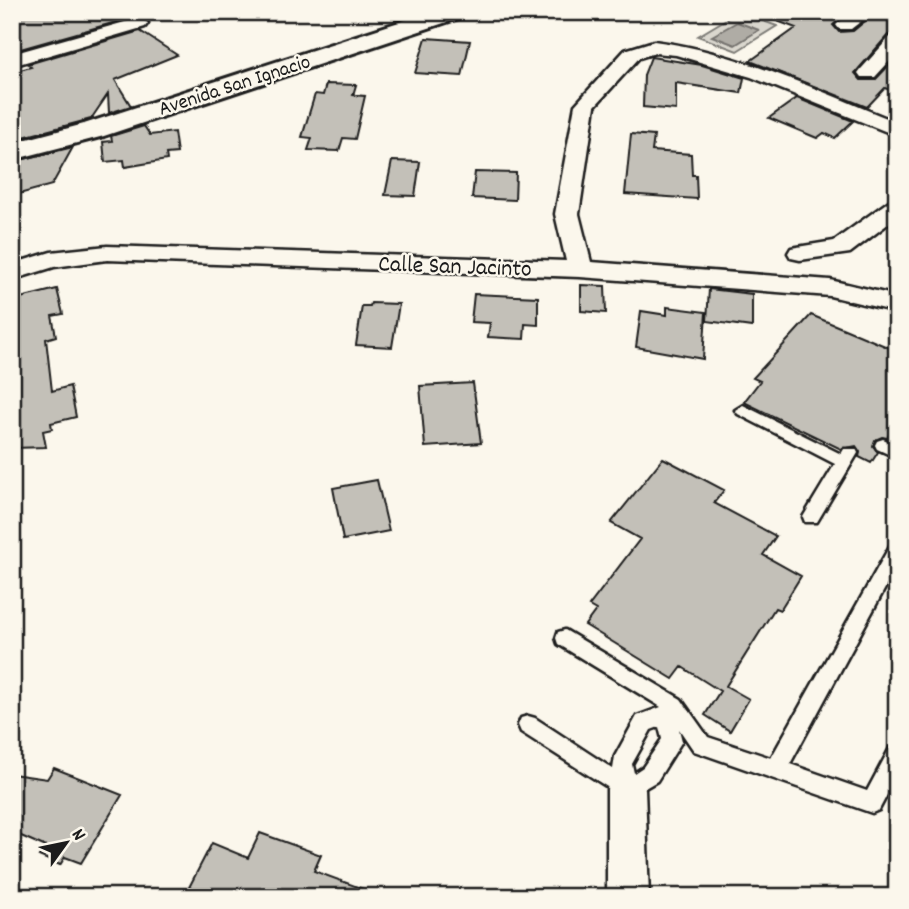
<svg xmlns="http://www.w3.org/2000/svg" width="909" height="909" viewBox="0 0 909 909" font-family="Dekko,sans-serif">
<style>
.green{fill:#dad7ce;stroke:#7b7a75;stroke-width:2}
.water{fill:#afaca5;stroke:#74726e;stroke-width:2}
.building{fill:#c3c0b8;stroke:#1c1c1c;stroke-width:2}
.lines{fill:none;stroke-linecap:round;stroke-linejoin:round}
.service-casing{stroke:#1c1c1c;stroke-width:5}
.minor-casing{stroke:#1c1c1c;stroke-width:5}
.tertiary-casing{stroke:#1c1c1c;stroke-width:6}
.service{fill:#fbf7ec;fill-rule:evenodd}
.minor{fill:#fbf7ec;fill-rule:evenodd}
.tertiary{fill:#fbf7ec;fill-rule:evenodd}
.labels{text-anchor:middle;stroke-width:5;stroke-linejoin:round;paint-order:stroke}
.far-street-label{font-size:21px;fill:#1c1c1c;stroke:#fbf7ec}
.street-label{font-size:24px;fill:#1c1c1c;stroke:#fbf7ec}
</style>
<rect width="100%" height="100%" fill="#fbf7ec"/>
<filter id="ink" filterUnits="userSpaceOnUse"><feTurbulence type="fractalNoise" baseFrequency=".0143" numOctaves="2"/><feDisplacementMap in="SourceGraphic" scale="14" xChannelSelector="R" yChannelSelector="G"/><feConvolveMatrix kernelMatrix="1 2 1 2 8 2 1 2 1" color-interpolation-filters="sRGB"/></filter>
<g filter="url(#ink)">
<!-- green -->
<path class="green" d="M738,12l39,14 -40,25 -39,-15z"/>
<!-- water -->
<path class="water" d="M737,22l22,8 -24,15 -23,-9z"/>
<!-- building -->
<path class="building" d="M12,12h100l11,8 -106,30 -5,-7z
M761,12h87l-15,13 6,7 14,-1 23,-19h21v21l-9,2 -33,38 6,7h14l22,-23v36l-12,-5 -18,19 -117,-46 46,-33 -35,-13z
M140,31l37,24 -62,25 16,26 -22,7 -1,-19 -17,25 -79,21v-68l19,-5 -3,-3z
M426,38l44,3 -8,35 -47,-3z
M651,57l51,8 42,13 -3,15 -65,-10v27l-33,-3 1,-32z
M326,84l30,1 -3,10 12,1 -10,43 -12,-1 -4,13 -31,-1 4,-12 -10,-1 13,-43 8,1z
M797,98l56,23 -18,17 -11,-5 -7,5 -48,-20z
M144,126l6,9 24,-3 3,21 -11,1 1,6 -42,7 -1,-7 -19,2 -2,-20 9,-1 -1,-5z
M631,134l23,2 -2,15 39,3 1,21h4l1,24 -72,-5z
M73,147l-21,38 -40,11v-34z
M392,161l28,1 -5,34 -30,-1z
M475,172l41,1 -1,27 -43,-2z
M581,285l24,1 1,27 -25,-2z
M57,289l6,25 -11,2 4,20 -10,3 6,52 18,-5 6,31 -25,6 1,6 -9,2 3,16 -33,1 -1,-148z
M709,289l43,5v33l-45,-6z
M474,294l64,3v28l-13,-1 -1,15 -36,-2 2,-14 -19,-1z
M371,303l28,1 -7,43 -36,-2 6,-39h8z
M667,307l39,5 -3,47 -67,-12 5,-36 26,4z
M811,315l86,36v72l-10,15 -5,-1 -7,3 -2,6 5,6 -7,11 -12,-6 1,-5 -4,-6 -15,3 -97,-47 16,-21 -7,-3z
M473,383l8,60 -56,4 -5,-61z
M663,458l61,32 -10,13 62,33 -13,19 38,21 -21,34 -5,-2 -49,78 23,13 -19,32 -25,-16 15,-24 -38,-24 -9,12 -88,-54 11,-15 -7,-4 51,-67 -29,-16z
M377,480l12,51 -46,9 -10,-52z
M54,768l68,27 -41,68 -16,-6 -5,8 -21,-9 7,-9 -34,-15v-58l35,5z
M260,833l61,22 -7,16 63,23 -1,3h-192l28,-54 36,15z"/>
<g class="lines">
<defs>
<path id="service" d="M743,405l98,49 3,-5h12l2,4 -41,69h-12l-2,-5 32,-53 -97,-50 -3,-4z
M883,439l14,6v13l-20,-9 -2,-4 2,-4z
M897,542v24l-107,198 77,27 23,-43 7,-3v31l-18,34 -7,3 -178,-62 -15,-22 3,12 -25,40 -31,18 -105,-67 -3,-7 3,-7 7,-2 7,2 78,51 2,-13 22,-40 24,-9 -103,-63 -2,-6 2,-6 7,-2 116,69 27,38 63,21 120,-214zM659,727l3,12 -19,28 -9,6 -2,-9 19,-34z"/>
<path id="minor" d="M852,12h21l-22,17h-12l-3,-4z
M139,18l9,5 -3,4 -133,39v-12z
M897,36v17l-22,24h-14l-3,-4 3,-4 29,-32z
M654,41c85,11 164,50 243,81v14l-146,-59 -75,-22 -21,-2 -16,5 -44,48 -16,108 12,48 239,18 67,16v16l-67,-16 -250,-19 -473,-17 -53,7 -42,13v-16l39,-12 56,-6 459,15 -11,-47 20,-109 50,-55z
M897,199v18l-47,36 -50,7 -9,-2 -3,-5 3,-5 43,-7 55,-40z
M626,770l14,5 5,14 4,108h-42v-108l5,-14z"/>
<path id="tertiary" d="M430,12h35l-3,5 -358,119 -92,24v-17l72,-19z"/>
</defs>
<!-- service casing -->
<use href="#service" class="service-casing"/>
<!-- minor casing -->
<use href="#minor" class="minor-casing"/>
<!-- tertiary casing -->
<use href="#tertiary" class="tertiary-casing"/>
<!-- service -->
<use href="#service" class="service"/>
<!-- minor -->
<use href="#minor" class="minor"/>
<!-- tertiary -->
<use href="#tertiary" class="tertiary"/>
</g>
</g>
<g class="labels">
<!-- far-street labels -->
<g class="far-street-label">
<text transform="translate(234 84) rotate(-18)" y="7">Avenida San Ignacio</text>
</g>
<!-- street labels -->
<g class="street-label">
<text transform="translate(455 265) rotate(2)" y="8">Calle San Jacinto</text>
</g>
</g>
<!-- margin -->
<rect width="909" height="909" fill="none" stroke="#fbf7ec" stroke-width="42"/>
<rect x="21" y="21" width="867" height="867" fill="none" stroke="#1c1c1c" stroke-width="2.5" filter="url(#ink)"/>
<!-- north arrow -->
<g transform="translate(66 843) rotate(57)" stroke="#fbf7ec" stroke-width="5" paint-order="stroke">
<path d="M0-5L12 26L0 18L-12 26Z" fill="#1c1c1c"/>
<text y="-10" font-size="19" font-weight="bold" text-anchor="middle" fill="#1c1c1c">N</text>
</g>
</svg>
